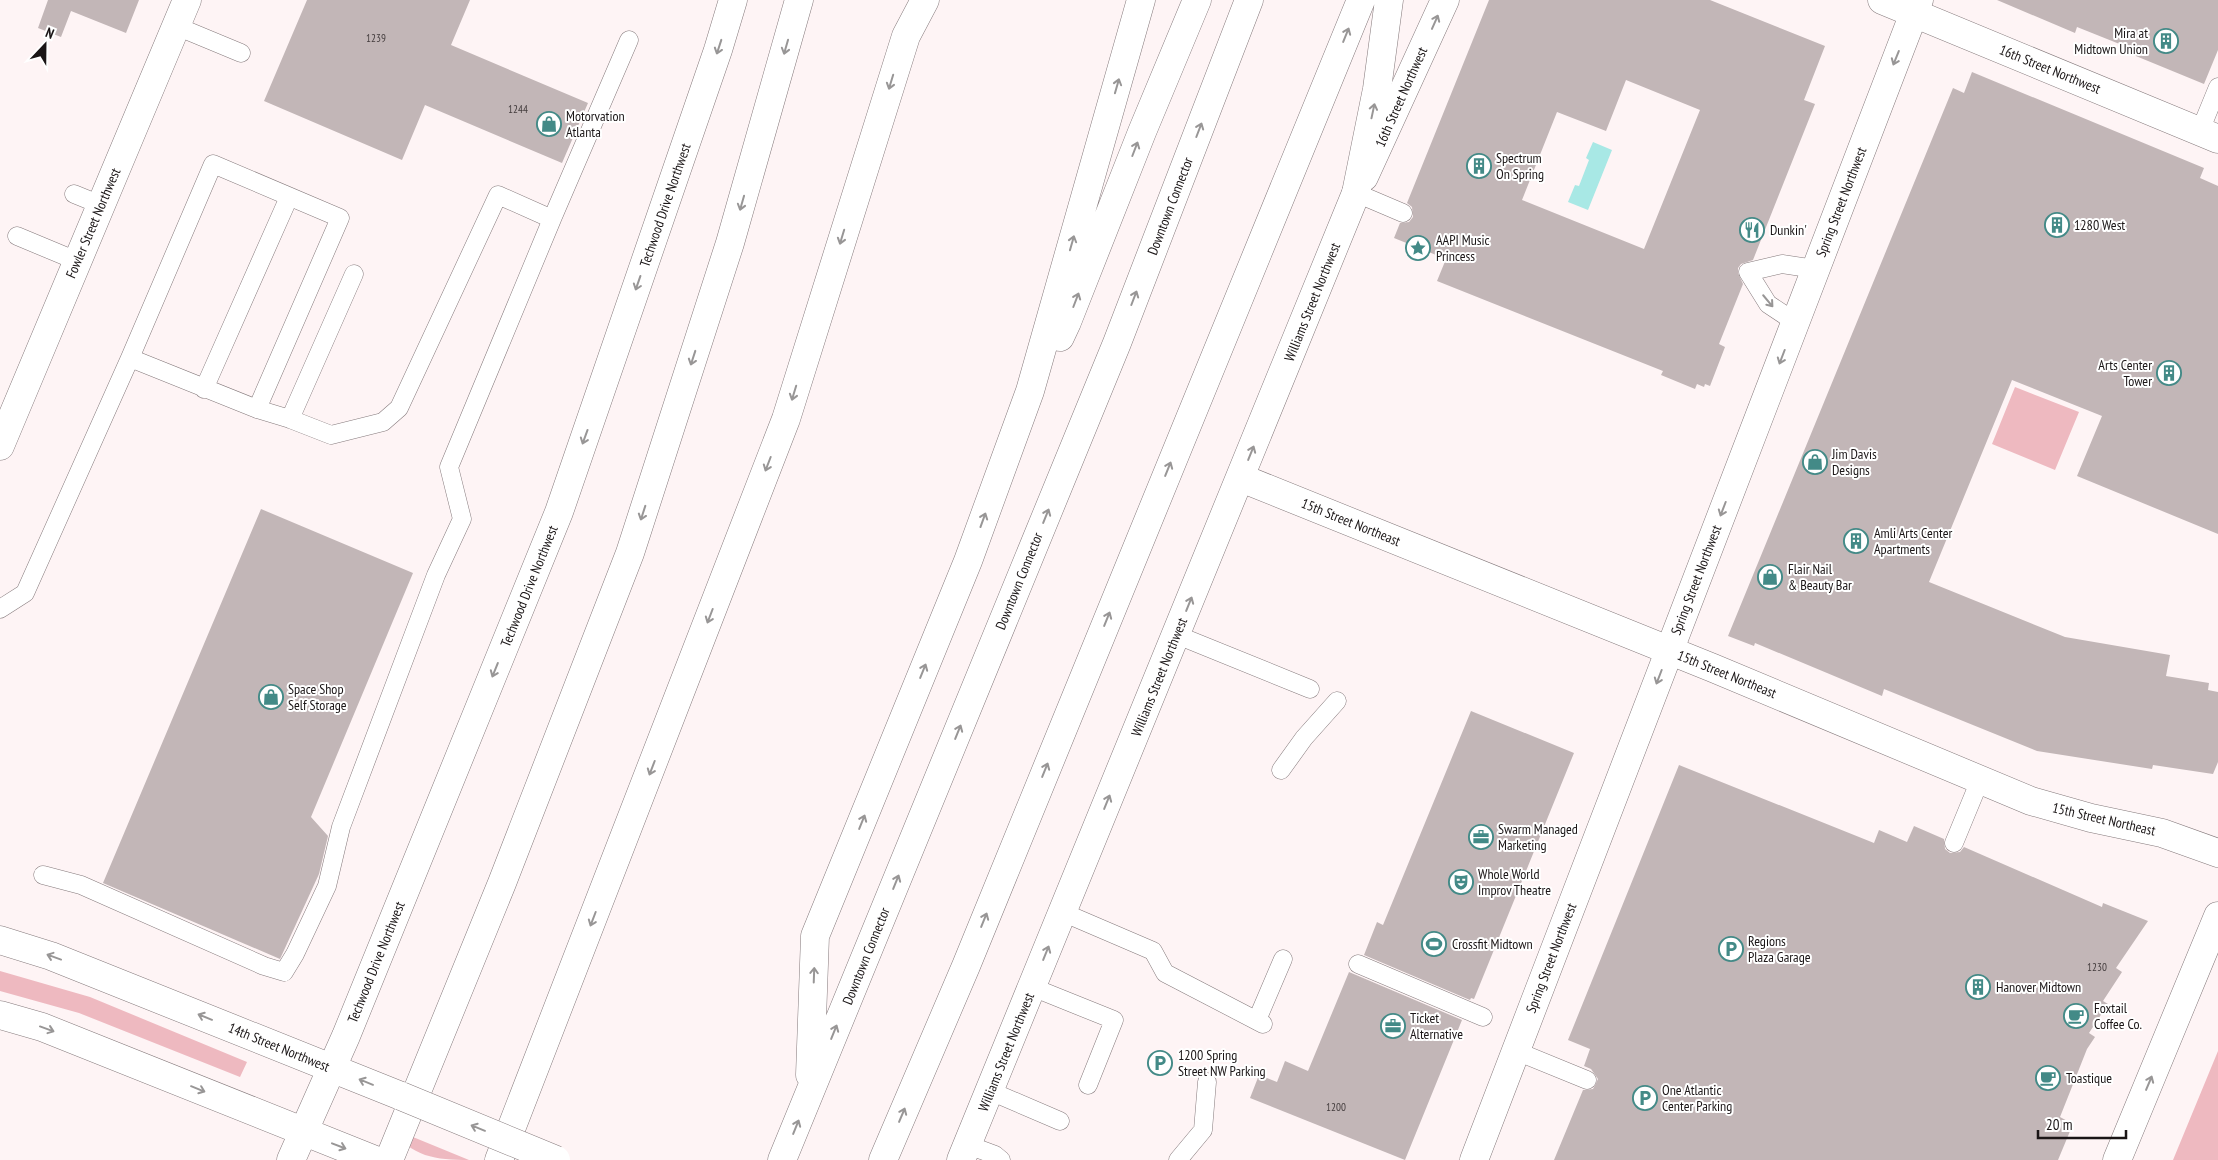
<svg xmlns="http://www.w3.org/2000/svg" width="2218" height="1160" viewBox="0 0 2218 1160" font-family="'PT Sans Narrow',sans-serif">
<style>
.green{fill:#eeb9c0}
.water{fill:#a8e8e5}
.building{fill:#c2b6b7;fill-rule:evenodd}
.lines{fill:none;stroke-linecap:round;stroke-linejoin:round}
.lane-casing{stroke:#857a7c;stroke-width:19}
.street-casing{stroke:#857a7c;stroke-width:29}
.secondary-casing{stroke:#857a7c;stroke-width:29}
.primary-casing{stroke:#857a7c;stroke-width:29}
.highway-casing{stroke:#857a7c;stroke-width:29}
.lane{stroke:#fff;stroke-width:18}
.street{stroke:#fff;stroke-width:28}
.secondary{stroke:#fff;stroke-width:28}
.primary{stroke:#fff;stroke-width:28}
.highway{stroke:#fff;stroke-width:28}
.primary-bridge-casing{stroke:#857a7c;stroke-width:29;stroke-linecap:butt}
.primary-bridge{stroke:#fff;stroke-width:28}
.oneway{stroke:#989696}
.labels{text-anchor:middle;stroke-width:4;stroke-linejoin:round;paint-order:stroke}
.number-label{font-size:11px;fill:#443d3e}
.poi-label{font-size:14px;fill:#1a1516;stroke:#fff;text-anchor:start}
.street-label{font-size:14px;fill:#1a1516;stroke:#fff}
</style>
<rect width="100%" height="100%" fill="#fef4f5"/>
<!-- green -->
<path class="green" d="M2015,387l64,25 -24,58 -63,-26z
M0,971l90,26 157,65 -7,15 -161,-64 -79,-22z
M2218,1051v109h-45z
M391,1128l78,32c-33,0 -58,-3 -78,-32z"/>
<!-- water -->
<path class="water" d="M1593,142l19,8 -24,60 -20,-8 7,-17 4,1 10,-26 -3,-2z"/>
<!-- building -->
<path class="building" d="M48,0h91l-13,33 -55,-22 -10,26 -23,-9z
M307,0h163l-19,45 137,58 -26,60 -137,-58 -23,55 -138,-59z
M1489,0h221l115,46 -21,54 11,4 -62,156 -12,4 -3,4v5l5,11 -24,60 6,3 -15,39 -5,-2 -1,3 -7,-3 -2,5 -34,-14 2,-4 -226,-90 9,-22 -52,-21 6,-15 9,-1 4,-5 -1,-10 -5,-4zM1626,80l74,30 -56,139 -122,-49 35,-88 49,19z
M1997,0h221v50l-14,34 -73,-30 1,-5 -55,-22 -2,6z
M1972,72l232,96 -4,10 18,8v348l-141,-58 25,-60 -90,-36 -83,202 136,55 105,18 -4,21 43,7 -1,7 10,2v70l-5,12 -60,-9 -1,4 -115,-18 -153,-62 -2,7 -127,-53 -1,3 -26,-10 225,-548 11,5z
M261,509l152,64 -102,244 17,19 -9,38 -39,85 -177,-76z
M1471,711l103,42 -100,246 -3,-1 -1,2 -106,-45 13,-33 6,3z
M1679,765l195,78 5,-13 28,12 7,-16 30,13 1,10 5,4 10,-1 4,-5 138,60 1,-4 45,18 -32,47 6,4 -19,29 5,3 -19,29 6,4 -8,12 -27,68 13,7 -15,36h-504l29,-70 10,-1 5,-10 -7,-10 -7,-3 6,-17 -22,-9z
M1349,972l113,48 -57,140 -155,-62 9,-23 18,7 8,-21 23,10z"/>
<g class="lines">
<defs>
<path id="lane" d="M176,26l65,27
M2200,131l18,-44
M1356,193l47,20
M74,194l27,11
M552,219l77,-179
M17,236l60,25
M1795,322l-27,-18 -20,-32 34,-8 33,5
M204,389l85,-192
M290,419l64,-145
M0,609l25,-16 105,-235 83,-194 127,54 -83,191
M1177,635l133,54
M1281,770l23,-32 33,-37
M1954,843l26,-63
M43,875l38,10 183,81 20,6 11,-18 32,-68 14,-59 95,-252 26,-56 -13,-52 103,-248 -54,-24 -99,213 -16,14 -52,13 -41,-16 -33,-10 -127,-51
M1062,912l91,39 12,22 98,51
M1358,964l125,53
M1032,987l82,33 -26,65
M1257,1020l26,-61
M1516,1051l71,29
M990,1091l70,30
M968,1145l27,10 6,5
M1178,1160l25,-30 4,-48"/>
<path id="street" d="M1882,0l336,139
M1364,177l81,-177
M0,446l187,-446
M1241,478l472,190 318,133 60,17 71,15 56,20"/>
<path id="secondary" d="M291,1160l55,-124 213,-524 159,-462 15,-50
M961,1160l395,-967"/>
<path id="primary" d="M0,940l51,16 350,140
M0,1015l42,12 333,133
M1474,1160l445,-1160
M2117,1160l101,-244"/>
<path id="highway" d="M1356,193l21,-104 12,-89
M1060,337l7,-15 75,-190 55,-132
M810,1075l5,-139 153,-375 62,-170 111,-391
M389,1160l113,-277 128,-330 100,-310 69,-243
M499,1160l287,-741 120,-383 19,-36
M782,1160l335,-817 132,-343
M883,1160l83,-194 395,-966"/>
</defs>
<!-- lane casing -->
<use href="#lane" class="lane-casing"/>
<!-- street casing -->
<use href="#street" class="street-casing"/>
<!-- secondary casing -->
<use href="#secondary" class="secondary-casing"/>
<!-- primary casing -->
<use href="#primary" class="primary-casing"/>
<!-- highway casing -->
<use href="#highway" class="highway-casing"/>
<!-- lane -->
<use href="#lane" class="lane"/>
<!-- street -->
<use href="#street" class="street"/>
<!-- secondary -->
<use href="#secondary" class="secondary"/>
<!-- primary -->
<use href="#primary" class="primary"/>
<!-- highway -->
<use href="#highway" class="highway"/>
<defs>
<path id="primary-bridge" d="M401,1096l155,64"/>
</defs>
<!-- primary-bridge casing -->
<use href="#primary-bridge" class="primary-bridge-casing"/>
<!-- primary-bridge -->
<use href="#primary-bridge" class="primary-bridge"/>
</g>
<!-- one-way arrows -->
<defs><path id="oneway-shaft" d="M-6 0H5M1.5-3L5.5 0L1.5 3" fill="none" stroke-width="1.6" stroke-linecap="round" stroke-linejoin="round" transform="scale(1.25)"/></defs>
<g class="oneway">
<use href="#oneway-shaft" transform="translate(1435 22) rotate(-66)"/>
<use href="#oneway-shaft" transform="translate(1346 35) rotate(-68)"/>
<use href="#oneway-shaft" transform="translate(719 47) rotate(108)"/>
<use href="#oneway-shaft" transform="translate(786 47) rotate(106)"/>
<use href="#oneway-shaft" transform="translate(1896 58) rotate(112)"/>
<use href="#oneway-shaft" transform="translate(891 82) rotate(107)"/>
<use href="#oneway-shaft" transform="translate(1117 86) rotate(-74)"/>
<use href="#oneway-shaft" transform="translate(1373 111) rotate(-78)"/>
<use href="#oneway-shaft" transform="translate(1199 130) rotate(-69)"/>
<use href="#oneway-shaft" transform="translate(1135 149) rotate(-69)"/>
<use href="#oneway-shaft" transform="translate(742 203) rotate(106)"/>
<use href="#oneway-shaft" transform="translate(842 237) rotate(107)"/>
<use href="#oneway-shaft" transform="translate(1072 243) rotate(-74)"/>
<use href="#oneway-shaft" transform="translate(638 283) rotate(109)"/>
<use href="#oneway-shaft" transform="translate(1134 298) rotate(-69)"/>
<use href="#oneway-shaft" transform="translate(1076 300) rotate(-69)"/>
<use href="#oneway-shaft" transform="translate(1768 301) rotate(50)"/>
<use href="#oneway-shaft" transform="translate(1782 357) rotate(111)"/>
<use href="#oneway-shaft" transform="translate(693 358) rotate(108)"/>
<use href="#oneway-shaft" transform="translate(794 393) rotate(107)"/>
<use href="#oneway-shaft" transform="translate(585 437) rotate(110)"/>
<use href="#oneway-shaft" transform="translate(1251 453) rotate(-68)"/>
<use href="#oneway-shaft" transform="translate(768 464) rotate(111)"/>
<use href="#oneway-shaft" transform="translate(1168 469) rotate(-68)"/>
<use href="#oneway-shaft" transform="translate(1723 509) rotate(111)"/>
<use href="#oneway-shaft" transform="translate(643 513) rotate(108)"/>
<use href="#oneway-shaft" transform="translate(1046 516) rotate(-68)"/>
<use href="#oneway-shaft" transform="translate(983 520) rotate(-70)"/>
<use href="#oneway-shaft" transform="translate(1189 604) rotate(-68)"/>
<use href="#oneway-shaft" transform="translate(710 616) rotate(111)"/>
<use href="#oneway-shaft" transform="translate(1107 619) rotate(-68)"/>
<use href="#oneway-shaft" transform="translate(495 670) rotate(112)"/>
<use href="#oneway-shaft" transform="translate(923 671) rotate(-68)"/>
<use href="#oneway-shaft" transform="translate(1659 677) rotate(111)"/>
<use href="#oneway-shaft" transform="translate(958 732) rotate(-68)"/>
<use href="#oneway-shaft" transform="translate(652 768) rotate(111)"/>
<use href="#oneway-shaft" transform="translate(1045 770) rotate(-68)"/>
<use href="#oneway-shaft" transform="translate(1107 802) rotate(-68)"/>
<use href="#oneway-shaft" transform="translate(862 822) rotate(-68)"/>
<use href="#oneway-shaft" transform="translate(896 882) rotate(-68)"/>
<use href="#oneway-shaft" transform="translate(593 919) rotate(111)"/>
<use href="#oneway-shaft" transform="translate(984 920) rotate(-68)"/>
<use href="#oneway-shaft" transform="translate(1046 953) rotate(-68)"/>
<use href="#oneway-shaft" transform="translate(54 957) rotate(-160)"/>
<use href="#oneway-shaft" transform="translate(814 975) rotate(-88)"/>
<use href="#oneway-shaft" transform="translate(205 1017) rotate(-158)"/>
<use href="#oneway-shaft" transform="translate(47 1029) rotate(20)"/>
<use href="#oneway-shaft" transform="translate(834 1032) rotate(-68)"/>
<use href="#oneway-shaft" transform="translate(366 1082) rotate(-158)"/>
<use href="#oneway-shaft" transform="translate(2149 1083) rotate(-67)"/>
<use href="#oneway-shaft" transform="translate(198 1089) rotate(22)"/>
<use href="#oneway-shaft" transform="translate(902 1115) rotate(-67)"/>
<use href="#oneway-shaft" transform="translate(796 1127) rotate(-68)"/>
<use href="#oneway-shaft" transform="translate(478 1128) rotate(-158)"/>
<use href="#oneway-shaft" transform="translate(339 1146) rotate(21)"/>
</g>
<!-- icons -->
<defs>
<symbol id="building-ring" viewBox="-11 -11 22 22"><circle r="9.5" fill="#fff" stroke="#438a87" stroke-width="1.5"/><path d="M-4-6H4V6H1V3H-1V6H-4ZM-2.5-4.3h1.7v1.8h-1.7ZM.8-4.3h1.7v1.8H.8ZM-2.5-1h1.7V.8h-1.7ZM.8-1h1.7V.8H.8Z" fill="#438a87"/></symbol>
<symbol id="shop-ring" viewBox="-11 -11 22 22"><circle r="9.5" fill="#fff" stroke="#438a87" stroke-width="1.5"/><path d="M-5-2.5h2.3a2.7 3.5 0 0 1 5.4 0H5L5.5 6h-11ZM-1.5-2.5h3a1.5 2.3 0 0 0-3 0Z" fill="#438a87"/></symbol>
<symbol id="restaurant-ring" viewBox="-11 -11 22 22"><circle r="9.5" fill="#fff" stroke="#438a87" stroke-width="1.5"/><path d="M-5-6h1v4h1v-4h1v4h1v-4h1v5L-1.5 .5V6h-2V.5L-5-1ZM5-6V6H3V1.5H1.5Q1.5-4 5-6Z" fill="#438a87"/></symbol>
<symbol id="sight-ring" viewBox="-11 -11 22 22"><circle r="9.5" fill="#fff" stroke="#438a87" stroke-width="1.5"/><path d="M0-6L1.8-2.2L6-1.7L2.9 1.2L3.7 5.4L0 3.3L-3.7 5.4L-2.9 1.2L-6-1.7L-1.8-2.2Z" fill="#438a87"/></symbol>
<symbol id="office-ring" viewBox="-11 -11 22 22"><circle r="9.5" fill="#fff" stroke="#438a87" stroke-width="1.5"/><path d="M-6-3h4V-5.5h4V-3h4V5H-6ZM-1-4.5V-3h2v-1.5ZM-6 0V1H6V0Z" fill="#438a87"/></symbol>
<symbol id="theatre-ring" viewBox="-11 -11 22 22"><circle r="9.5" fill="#fff" stroke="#438a87" stroke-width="1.5"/><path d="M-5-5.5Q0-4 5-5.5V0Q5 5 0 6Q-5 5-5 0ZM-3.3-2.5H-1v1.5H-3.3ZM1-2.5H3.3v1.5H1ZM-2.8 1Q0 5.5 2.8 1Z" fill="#438a87"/></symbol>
<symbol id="stadium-ring" viewBox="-11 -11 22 22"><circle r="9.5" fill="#fff" stroke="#438a87" stroke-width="1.5"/><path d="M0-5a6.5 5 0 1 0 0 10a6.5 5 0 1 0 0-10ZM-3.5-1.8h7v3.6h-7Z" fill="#438a87"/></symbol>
<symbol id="parking-ring" viewBox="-11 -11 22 22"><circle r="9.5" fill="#fff" stroke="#438a87" stroke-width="1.5"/><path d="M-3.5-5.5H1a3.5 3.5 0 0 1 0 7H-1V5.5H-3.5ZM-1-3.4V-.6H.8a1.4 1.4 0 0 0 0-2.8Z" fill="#438a87"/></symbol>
<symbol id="cafe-ring" viewBox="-11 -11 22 22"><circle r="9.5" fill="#fff" stroke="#438a87" stroke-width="1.5"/><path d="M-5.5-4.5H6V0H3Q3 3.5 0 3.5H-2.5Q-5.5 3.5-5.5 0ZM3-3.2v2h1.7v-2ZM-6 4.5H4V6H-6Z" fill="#438a87"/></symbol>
</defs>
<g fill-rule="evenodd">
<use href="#building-ring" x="2152" y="27" width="28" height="28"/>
<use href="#shop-ring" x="535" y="110" width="28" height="28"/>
<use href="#building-ring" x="1465" y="152" width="28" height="28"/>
<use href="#building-ring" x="2043" y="211" width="28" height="28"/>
<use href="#restaurant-ring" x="1738" y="216" width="28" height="28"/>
<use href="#sight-ring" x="1404" y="234" width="28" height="28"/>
<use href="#building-ring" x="2155" y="359" width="28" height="28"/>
<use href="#shop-ring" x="1801" y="448" width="28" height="28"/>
<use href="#building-ring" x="1842" y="527" width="28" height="28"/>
<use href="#shop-ring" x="1756" y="563" width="28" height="28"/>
<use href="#shop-ring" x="257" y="683" width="28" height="28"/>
<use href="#office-ring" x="1467" y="823" width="28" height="28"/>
<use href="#theatre-ring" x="1447" y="868" width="28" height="28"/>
<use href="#stadium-ring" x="1420" y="930" width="28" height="28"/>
<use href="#parking-ring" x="1717" y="935" width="28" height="28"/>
<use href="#building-ring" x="1964" y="973" width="28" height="28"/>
<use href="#cafe-ring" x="2062" y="1002" width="28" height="28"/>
<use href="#office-ring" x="1379" y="1012" width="28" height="28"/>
<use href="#parking-ring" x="1146" y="1049" width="28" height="28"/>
<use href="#cafe-ring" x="2034" y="1064" width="28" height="28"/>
<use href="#parking-ring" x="1631" y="1084" width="28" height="28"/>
</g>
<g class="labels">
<!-- number labels -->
<g class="number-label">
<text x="376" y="42">1239</text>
<text x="518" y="113">1244</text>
<text x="2097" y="971">1230</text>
<text x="1336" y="1111">1200</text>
</g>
<!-- poi labels -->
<g class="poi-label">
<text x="2148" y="38" text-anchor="end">Mira at<tspan x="2148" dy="16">Midtown Union</tspan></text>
<text x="566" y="121">Motorvation<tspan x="566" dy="16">Atlanta</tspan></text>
<text x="1496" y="163">Spectrum<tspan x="1496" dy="16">On Spring</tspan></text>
<text x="2074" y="230">1280 West</text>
<text x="1770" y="235">Dunkin'</text>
<text x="1436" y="245">AAPI Music<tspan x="1436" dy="16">Princess</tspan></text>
<text x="2152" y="370" text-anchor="end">Arts Center<tspan x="2152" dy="16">Tower</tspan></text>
<text x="1832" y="459">Jim Davis<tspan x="1832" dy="16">Designs</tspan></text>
<text x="1874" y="538">Amli Arts Center<tspan x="1874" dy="16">Apartments</tspan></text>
<text x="1788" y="574">Flair Nail<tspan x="1788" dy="16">&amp; Beauty Bar</tspan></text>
<text x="288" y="694">Space Shop<tspan x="288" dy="16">Self Storage</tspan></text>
<text x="1498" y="834">Swarm Managed<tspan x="1498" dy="16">Marketing</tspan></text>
<text x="1478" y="879">Whole World<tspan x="1478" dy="16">Improv Theatre</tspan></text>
<text x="1748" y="946">Regions<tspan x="1748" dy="16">Plaza Garage</tspan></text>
<text x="1452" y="949">Crossfit Midtown</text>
<text x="1996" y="992">Hanover Midtown</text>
<text x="2094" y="1013">Foxtail<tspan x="2094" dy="16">Coffee Co.</tspan></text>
<text x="1410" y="1023">Ticket<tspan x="1410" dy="16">Alternative</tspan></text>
<text x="1178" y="1060">1200 Spring<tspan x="1178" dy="16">Street NW Parking</tspan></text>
<text x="2066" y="1083">Toastique</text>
<text x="1662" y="1095">One Atlantic<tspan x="1662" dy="16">Center Parking</tspan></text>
</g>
<!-- street labels -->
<g class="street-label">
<text transform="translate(2050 69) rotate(22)" y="5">16th Street Northwest</text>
<text transform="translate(1401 97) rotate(-66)" y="5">16th Street Northwest</text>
<text transform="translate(1841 202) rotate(-69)" y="5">Spring Street Northwest</text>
<text transform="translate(665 205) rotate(-71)" y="5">Techwood Drive Northwest</text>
<text transform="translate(1170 206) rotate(-69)" y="5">Downtown Connector</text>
<text transform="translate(93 223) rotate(-67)" y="5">Fowler Street Northwest</text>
<text transform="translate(1312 302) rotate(-68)" y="5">Williams Street Northwest</text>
<text transform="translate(1351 522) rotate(22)" y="5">15th Street Northeast</text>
<text transform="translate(1696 580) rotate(-69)" y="5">Spring Street Northwest</text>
<text transform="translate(1019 581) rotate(-68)" y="5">Downtown Connector</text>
<text transform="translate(529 586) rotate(-68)" y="5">Techwood Drive Northwest</text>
<text transform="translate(1727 674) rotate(22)" y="5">15th Street Northeast</text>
<text transform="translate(1159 677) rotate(-68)" y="5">Williams Street Northwest</text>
<text transform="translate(2104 819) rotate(13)" y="5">15th Street Northeast</text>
<text transform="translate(866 956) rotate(-68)" y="5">Downtown Connector</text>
<text transform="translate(1551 958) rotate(-69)" y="5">Spring Street Northwest</text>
<text transform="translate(376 962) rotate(-68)" y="5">Techwood Drive Northwest</text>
<text transform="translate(279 1047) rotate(22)" y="5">14th Street Northwest</text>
<text transform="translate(1006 1052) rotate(-68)" y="5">Williams Street Northwest</text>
</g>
</g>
<!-- north arrow -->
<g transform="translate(45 45) rotate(22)" stroke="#ffffff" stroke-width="4" paint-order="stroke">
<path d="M0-4L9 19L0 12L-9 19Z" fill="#1a1516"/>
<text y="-8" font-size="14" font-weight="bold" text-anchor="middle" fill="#1a1516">N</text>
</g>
<!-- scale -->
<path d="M2038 1130v8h88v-8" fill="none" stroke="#1a1516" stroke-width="2.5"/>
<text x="2046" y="1130" font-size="15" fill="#1a1516" stroke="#ffffff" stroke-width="4" paint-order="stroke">20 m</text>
</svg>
